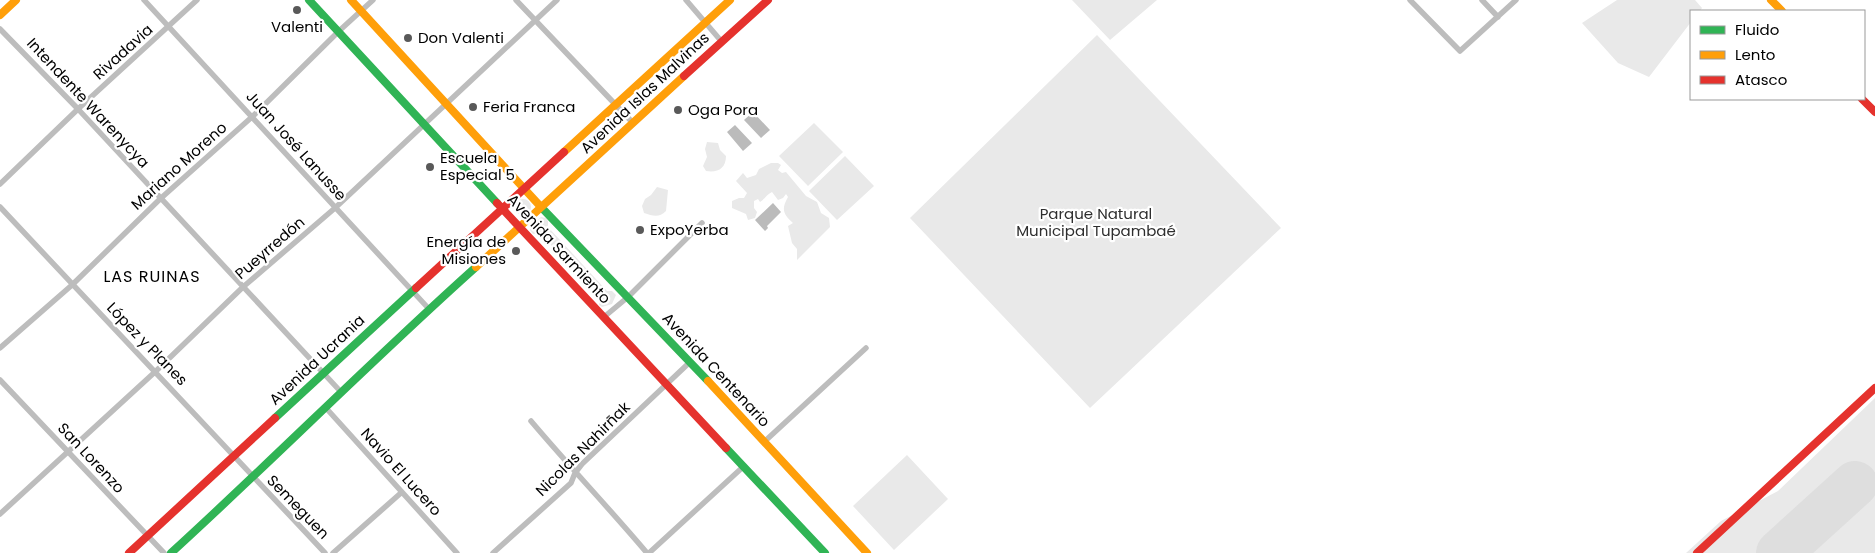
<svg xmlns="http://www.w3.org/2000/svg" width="1875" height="553" viewBox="0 0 1875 553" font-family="Poppins,sans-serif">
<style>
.green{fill:#e9e9e9}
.water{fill:#bbb}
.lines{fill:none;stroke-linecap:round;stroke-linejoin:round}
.runway{stroke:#dedede;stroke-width:46}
.street{stroke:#bdbdbd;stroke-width:5.5}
.fast{stroke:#30b455;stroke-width:8}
.slow{stroke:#ff9f0a;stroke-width:8}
.jam{stroke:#e5322d;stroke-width:8}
.poi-dot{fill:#595959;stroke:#fff;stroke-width:2}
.labels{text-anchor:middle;stroke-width:4.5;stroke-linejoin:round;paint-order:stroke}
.poi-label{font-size:15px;fill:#000;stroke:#fff;text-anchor:start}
.street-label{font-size:15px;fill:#000;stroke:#fff}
.park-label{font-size:15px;fill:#2e2e2e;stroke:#fff}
.neighbourhood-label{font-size:16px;letter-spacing:1px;fill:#000;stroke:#fff}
</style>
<rect width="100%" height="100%" fill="#fff"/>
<!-- green -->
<path class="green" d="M1072,0h85l-47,40z
M1617,0h78l7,8 -2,3h-9v11l-42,55 -31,-14 -36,-40z
M1097,35l184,193 -191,180 -180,-190z
M814,123l29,29 -35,34 -29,-30z
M707,142l11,1 2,7 6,6c0,13 -9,17 -20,15l-3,-5 4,-9 -2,-8z
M845,156l29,30 -37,34 -28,-29z
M771,163h7l3,2 -3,5 4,3 4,-1 20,24 11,6 4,11 8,5 1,9 -33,33v-11l-5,-6 -4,-17 5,-3c-10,-9 -12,-14 -5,-26l-2,-3 -3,4 -5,2 -6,-8c-5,2 -7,7 -12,10l-2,-3 -4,2v7l3,4 -2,6 -7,2 -2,-6 -14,-6v-7l7,-3h5l3,-5 -11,-12 7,-8 4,5 9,-3 3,-6z
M657,187l11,3 -2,21c-7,7 -13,5 -22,2l-2,-7 3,-7 6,-4z
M515 207a8 8 0 1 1 16 0a8 8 0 1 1-16 0Z
M541,217l5,1 2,3v6l59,64h5l4,4 -4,9 -10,3 -3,-2v-7l-58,-64h-8l-3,-4 1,-4z
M1875,398v155h-189l35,-32 57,-30z
M907,455l41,44 -54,51 -41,-44z"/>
<!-- water -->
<path class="water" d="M753,112l17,18 -9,8 -17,-18z
M735,125l17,18 -9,8 -16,-19z
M773,203l8,9 -14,14 1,2 -3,3 -10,-11z"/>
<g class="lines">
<!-- runway -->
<path class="runway" d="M1779,553l76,-69"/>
<!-- street -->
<path class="street" d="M144,0l285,309
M516,0l117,123
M686,0l36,42
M1410,0l50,51 56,-51
M1482,0l16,17
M0,29l78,80 263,283
M0,184l78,-75 119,-109
M0,207l325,346
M604,317l24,-20 74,-74
M0,348l72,-63 88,-86 93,-83 86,-85 34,-31
M0,380l164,173
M326,408l131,145
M531,421c38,45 78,87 116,132
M764,442l102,-94
M0,514l156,-143 87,-84 92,-79 222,-208
M333,553l69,-61
M493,553l78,-70 4,-10 7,-9 108,-102
M649,553l95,-87"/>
<!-- fast -->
<path class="fast" d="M309,0l188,203
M541,207l167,174
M275,418l141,-130
M726,448l99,105
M171,553c103,-94 201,-193 305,-286"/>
<!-- slow -->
<path class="slow" d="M351,0l190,207
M1771,0l11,11
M0,15l16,-15
M564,152l166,-152
M476,267l208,-191
M708,381l159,172"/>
<!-- jam -->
<path class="jam" d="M684,76l84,-76
M1862,99l13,13
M497,203l229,245
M416,288l148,-136
M129,553l146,-135
M1697,553l178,-165"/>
</g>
<!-- markers -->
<g class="poi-dot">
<circle cx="297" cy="10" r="5"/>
<circle cx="408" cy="38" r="5"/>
<circle cx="473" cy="107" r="5"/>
<circle cx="678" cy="110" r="5"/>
<circle cx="430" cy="167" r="5"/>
<circle cx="640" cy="230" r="5"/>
<circle cx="516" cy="251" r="5"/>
</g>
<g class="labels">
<!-- poi labels -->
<g class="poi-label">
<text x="297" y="32" text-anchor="middle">Valenti</text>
<text x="418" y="43">Don Valenti</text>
<text x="483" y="112">Feria Franca</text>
<text x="688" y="115">Oga Pora</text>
<text x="440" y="163">Escuela<tspan x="440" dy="17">Especial 5</tspan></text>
<text x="650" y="235">ExpoYerba</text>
<text x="506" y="247" text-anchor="end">Energía de<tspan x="506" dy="17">Misiones</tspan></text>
</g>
<!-- street labels -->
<g class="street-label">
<text transform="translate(123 52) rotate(-42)" y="5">Rivadavia</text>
<text transform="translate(645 93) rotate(-43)" y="5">Avenida Islas Malvinas</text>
<text transform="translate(88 103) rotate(47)" y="5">Intendente Warenycya</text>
<text transform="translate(296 146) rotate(48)" y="5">Juan José Lanusse</text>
<text transform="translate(179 166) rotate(-42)" y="5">Mariano Moreno</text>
<text transform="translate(270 248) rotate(-41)" y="5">Pueyrredón</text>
<text transform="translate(559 249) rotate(47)" y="5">Avenida Sarmiento</text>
<text transform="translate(147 344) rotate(46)" y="5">López y Planes</text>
<text transform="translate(317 360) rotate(-43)" y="5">Avenida Ucrania</text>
<text transform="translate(716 370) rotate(47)" y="5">Avenida Centenario</text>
<text transform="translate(583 449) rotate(-45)" y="5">Nicolas Nahirñak</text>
<text transform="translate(91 458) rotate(47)" y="5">San Lorenzo</text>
<text transform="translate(401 472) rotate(48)" y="5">Navio El Lucero</text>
<text transform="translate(298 507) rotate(46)" y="5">Semeguen</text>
</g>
<!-- park labels -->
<g class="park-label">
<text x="1096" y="219">Parque Natural<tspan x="1096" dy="17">Municipal Tupambaé</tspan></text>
</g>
<!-- neighbourhood labels -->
<g class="neighbourhood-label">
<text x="152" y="282">LAS RUINAS</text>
</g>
</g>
<!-- legend -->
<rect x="1690" y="10" width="175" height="90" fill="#ffffff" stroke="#999999"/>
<rect x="1700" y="26" width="25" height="8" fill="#30b455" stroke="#999999"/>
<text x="1735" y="35" font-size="15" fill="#000000">Fluido</text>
<rect x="1700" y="51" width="25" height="8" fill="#ff9f0a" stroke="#999999"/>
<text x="1735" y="60" font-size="15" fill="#000000">Lento</text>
<rect x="1700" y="76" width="25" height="8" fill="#e5322d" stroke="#999999"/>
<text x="1735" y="85" font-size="15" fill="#000000">Atasco</text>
</svg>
